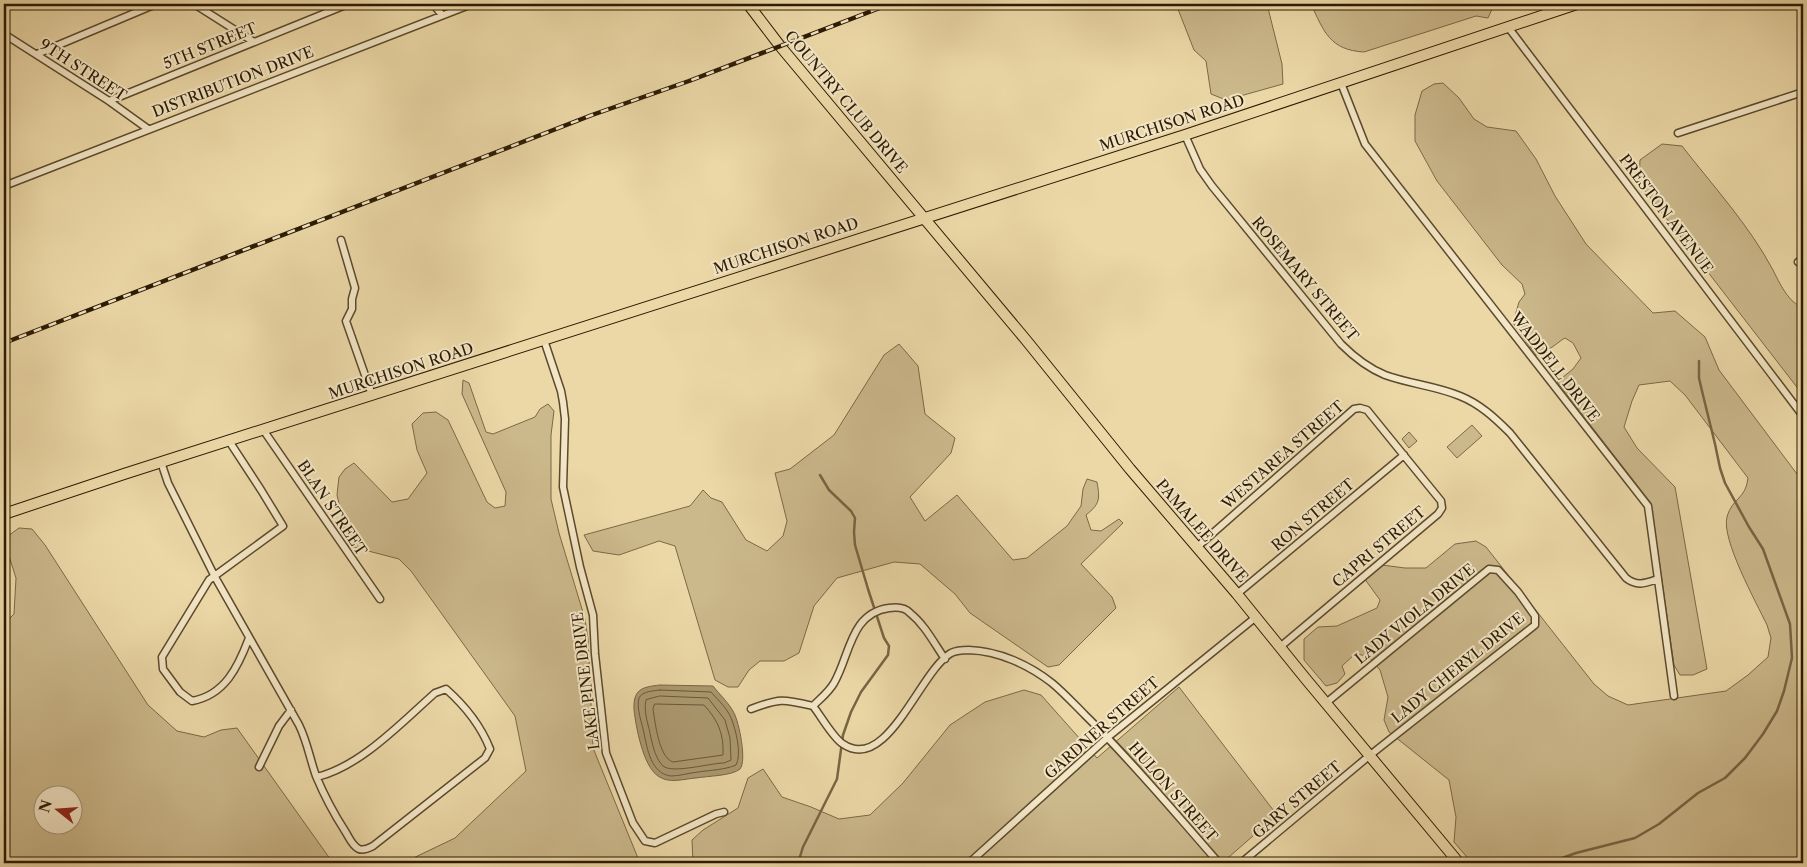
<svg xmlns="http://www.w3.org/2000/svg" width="1807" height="867" viewBox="0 0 1807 867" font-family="'Libre Caslon Text',serif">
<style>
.green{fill:#cbb88b;stroke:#7b6947;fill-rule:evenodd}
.water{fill:#aa976f;stroke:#776544}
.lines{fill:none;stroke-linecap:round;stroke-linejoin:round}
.shore{stroke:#6a5839;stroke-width:1}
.stream{stroke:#776544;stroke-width:2.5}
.street-casing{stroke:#5b4a2c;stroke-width:9}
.primary-casing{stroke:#2b1a03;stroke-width:12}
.street{stroke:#f3e6c6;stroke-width:6}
.primary{stroke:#ecd8a7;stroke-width:10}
.rail-casing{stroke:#2b1a03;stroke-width:4.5}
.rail{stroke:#f3e6c6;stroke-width:2.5;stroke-dasharray:8;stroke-linecap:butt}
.labels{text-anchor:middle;stroke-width:4;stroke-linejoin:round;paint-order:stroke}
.street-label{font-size:15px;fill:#2b1a03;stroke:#f3e6c6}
</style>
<rect width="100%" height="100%" fill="#ecd8a7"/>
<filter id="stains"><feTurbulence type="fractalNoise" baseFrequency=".004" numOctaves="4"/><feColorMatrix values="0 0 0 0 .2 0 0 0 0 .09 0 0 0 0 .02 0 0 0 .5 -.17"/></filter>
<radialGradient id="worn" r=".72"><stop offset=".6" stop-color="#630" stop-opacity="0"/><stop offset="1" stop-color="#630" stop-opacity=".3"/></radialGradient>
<!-- green -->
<path class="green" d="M1176,4h91l15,60 1,20 -57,16 -15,-6 -5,-33 -12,-11z
M1311,4h181l1,3 -5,11 -12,-2 -112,36c-34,-2 -40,-20 -53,-48z
M1443,83l16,15 15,21 13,8 29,4 20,28 19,37 31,48 67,69 22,-2 30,26 14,33 84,112v376l-5,5h-326l-18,-21 2,-25 -7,-37 -60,-48 -5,-12 4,-23 -8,-27 -12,-14 -13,-2 -13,12 3,8 -8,9 -11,3 -22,-26v-21l14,-12 19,-1 40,-18 3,-8 -16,-22 18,-13 23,3h21l29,-24 21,-3 10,6 108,137 14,12 20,9 98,-14 22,-16 20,-18 3,-19 -4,-13c-11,-23 -46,-86 -40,-108 5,-19 19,-18 21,-39l-63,-83 -15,-14 -31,4 -7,16 -8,26 13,21 38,39 32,182 -14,6h-13l-6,-10 -23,-162 -94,-121 16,-13 8,-11 -8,-15 -8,-5c-10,6 -18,15 -29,17l-23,-32 6,-21 6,-8 -3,-10 -20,-19 -65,-84 -22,-40v-26l7,-24 12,-7z
M1662,144l20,2c31,40 67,79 91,124 6,12 16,34 30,37v88l-164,-212 1,-23z
M899,344l19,22 7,48 30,24 -4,15 -41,44 15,24 32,-26 56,65 14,-2 40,-32 14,-20 2,-17 4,-10 10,3c3,17 3,22 -11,33l5,15 10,1 18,-12 4,4 -42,41 31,33 4,11 -57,57 -11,2 -78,-54 -15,-19 -35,-30 -26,-2 -57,16 -23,28 -15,47 -15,8h-24l-11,9 -11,17h-10l-13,-7 -40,-134 -16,-5 -40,14 -26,-4 -9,-16 106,-29 13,-16 8,8 11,4 24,38 21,11 16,-15 4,-15 -12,-48 15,-4 44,-34 50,-80z
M463,380l6,3 17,49 7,2 42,-17 5,-8 8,-5 6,7 -3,24v64l8,34 26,86 3,20 5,109 47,115h-237l52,-25 71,-67 -11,-55 -104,-145 -12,-12 -50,-13 -5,-10 -1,-15 -6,-26 2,-18 6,-8 9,-6 38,39 16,-3 19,-26 -10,-23 -5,-26 11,-11 13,-1 12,8 39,82 8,6 10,-2 1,-14 -44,-98z
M1472,425l10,11 -25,22 -10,-11z
M1409,432l8,9 -8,7 -7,-9z
M19,528l13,1 13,16 103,160 29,26 27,6 17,-7 16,-2 96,135h-329v-239l10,-10 2,-36 -8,-25v-17zM42,794h30v30h-30z
M1179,687l98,128 -55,48h-529l-1,-23 11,-10 35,-22 10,-30 15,-9 19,28 29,10 28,12 31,-4 33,-32 47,-58 35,-23 39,-12 17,5 56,63z"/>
<!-- water -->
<path class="water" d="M660,685l53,1c7,9 16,17 21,27 5,9 13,48 6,56 -8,7 -33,7 -44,9 -13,1 -27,6 -38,-2 -15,-10 -22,-49 -24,-66 -1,-21 8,-23 26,-25z"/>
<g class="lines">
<!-- shore -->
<path class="shore" d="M660,690l51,2c7,8 16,16 20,26 5,12 11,36 5,47 -12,5 -25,5 -38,7 -9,1 -19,4 -27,4 -20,-2 -24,-28 -27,-43 -2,-10 -8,-25 -5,-35 3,-7 15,-7 21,-8z
M660,696l48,2 17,22 5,18 1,22 -7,3c-13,0 -52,11 -61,3 -7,-7 -10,-19 -12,-28 -2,-12 -8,-26 -5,-38z
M655,704l49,1c14,15 20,29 19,50l-50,7c-14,-4 -18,-40 -20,-53z"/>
<!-- stream -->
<path class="stream" d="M798,863l5,-16 34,-68 6,-44 8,-23 10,-20 27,-37 1,-9 -5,-8 -16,-49 -13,-44 -1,-13 1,-14 -4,-7 -22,-21 -9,-15
M1548,863l28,-10 59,-15 24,-14 39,-31 27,-15 20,-20 18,-24 14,-23 7,-20 8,-33 -2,-34 -27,-75 -14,-22 -24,-44 -5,-15 -5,-24 -13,-53 -3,-13v-17"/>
<defs>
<path id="street" d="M194,4l60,38
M433,4l9,11
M1508,27l295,389
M4,34l105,67 39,28
M37,54l119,-50
M1341,83l24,61 283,362 26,190
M109,101l239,-97
M1678,133l125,-41
M1185,135l15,34 12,17 129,158c13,13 27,24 44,31 25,9 51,11 75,21 20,8 35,22 50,37l116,145c11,9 20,5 32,1
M4,186l468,-182
M341,240l14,48 -3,11v10l-6,12 26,74
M1798,262l5,-4
M544,340l17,51 2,11 2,17 -2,68 17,80 13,48 2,39 11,99 27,70 12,18 10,2 61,-29 8,-2
M264,431l116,168
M229,441l32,49 22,36 -74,54 -47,77 1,12 17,23 12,9c33,-6 46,-34 57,-63
M161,462l7,21 47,94 84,148c8,16 11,34 17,51 8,19 18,38 29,55 4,6 7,15 14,18 5,2 10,-1 14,-3l112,-88 5,-9c-9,-23 -26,-44 -44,-60l-11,4c-34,30 -74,73 -118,84
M1196,548l158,-139 6,-1 7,2 74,91 1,7 -4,6 -158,133
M1237,594l167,-139
M813,706c8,10 20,32 30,38 44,30 77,-73 108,-91 4,-2 13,-3 18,-3 30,1 60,15 83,33 12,10 22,21 33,32 47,46 90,98 134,148
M813,706c7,-7 16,-14 21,-23 16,-27 16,-70 55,-75 7,-1 16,-1 21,5 15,12 24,30 35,46
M751,709c29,-11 32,-10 62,-3
M259,767l20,-41 12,-16
M969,863l139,-126 148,-120
M1241,863l128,-107 166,-131v-9l-17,-24 -20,-22 -9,-1 -163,134"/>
<path id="primary" d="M748,4l32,42 246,294 104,129 107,125 68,84 154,185
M4,514l120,-40 1061,-339 392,-131"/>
</defs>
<!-- street casing -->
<use href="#street" class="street-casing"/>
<!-- primary casing -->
<use href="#primary" class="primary-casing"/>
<!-- street -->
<use href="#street" class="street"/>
<!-- primary -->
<use href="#primary" class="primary"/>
<defs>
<path id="rail" d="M4,343l588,-228 97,-34 201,-77"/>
</defs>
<!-- rail casing -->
<use href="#rail" class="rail-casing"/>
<!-- rail -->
<use href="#rail" class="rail"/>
</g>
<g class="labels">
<!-- street labels -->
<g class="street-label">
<text transform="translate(210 46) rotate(-22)" y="5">5TH STREET</text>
<text transform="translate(83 70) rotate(33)" y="5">9TH STREET</text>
<text transform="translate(233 82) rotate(-21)" y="5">DISTRIBUTION DRIVE</text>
<text transform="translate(846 102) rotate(50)" y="5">COUNTRY CLUB DRIVE</text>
<text transform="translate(1172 123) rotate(-18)" y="5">MURCHISON ROAD</text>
<text transform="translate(1666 214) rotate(53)" y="5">PRESTON AVENUE</text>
<text transform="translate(786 246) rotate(-18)" y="5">MURCHISON ROAD</text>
<text transform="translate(1305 279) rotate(50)" y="5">ROSEMARY STREET</text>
<text transform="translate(1555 367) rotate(52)" y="5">WADDELL DRIVE</text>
<text transform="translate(401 371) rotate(-18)" y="5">MURCHISON ROAD</text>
<text transform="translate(1283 455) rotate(-41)" y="5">WESTAREA STREET</text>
<text transform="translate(332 508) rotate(56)" y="5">BLAN STREET</text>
<text transform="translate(1313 515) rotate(-40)" y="5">RON STREET</text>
<text transform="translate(1202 531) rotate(49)" y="5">PAMALEE DRIVE</text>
<text transform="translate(1379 547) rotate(-40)" y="5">CAPRI STREET</text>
<text transform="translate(1415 614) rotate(-39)" y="5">LADY VIOLA DRIVE</text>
<text transform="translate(1458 668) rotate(-39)" y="5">LADY CHERYL DRIVE</text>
<text transform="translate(586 681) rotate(-97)" y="5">LAKE PINE DRIVE</text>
<text transform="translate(1102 728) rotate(-41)" y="5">GARDNER STREET</text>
<text transform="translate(1173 792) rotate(49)" y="5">HULON STREET</text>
<text transform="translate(1297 800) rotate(-40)" y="5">GARY STREET</text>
</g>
</g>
<!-- margin -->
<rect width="1807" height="867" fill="none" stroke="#ecd8a7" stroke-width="20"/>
<rect x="5" y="5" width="1797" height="857" fill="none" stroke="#2b1a03" stroke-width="2.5"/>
<rect x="10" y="10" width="1787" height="847" fill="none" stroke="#2b1a03"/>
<!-- north arrow -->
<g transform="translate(58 810) rotate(287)"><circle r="24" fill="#f3e6c6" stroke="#a39478"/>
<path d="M0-4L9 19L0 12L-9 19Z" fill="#8f2418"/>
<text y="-8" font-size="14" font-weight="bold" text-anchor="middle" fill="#2b1a03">N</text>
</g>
<rect width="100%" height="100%" filter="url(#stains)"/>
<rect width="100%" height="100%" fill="url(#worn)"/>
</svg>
